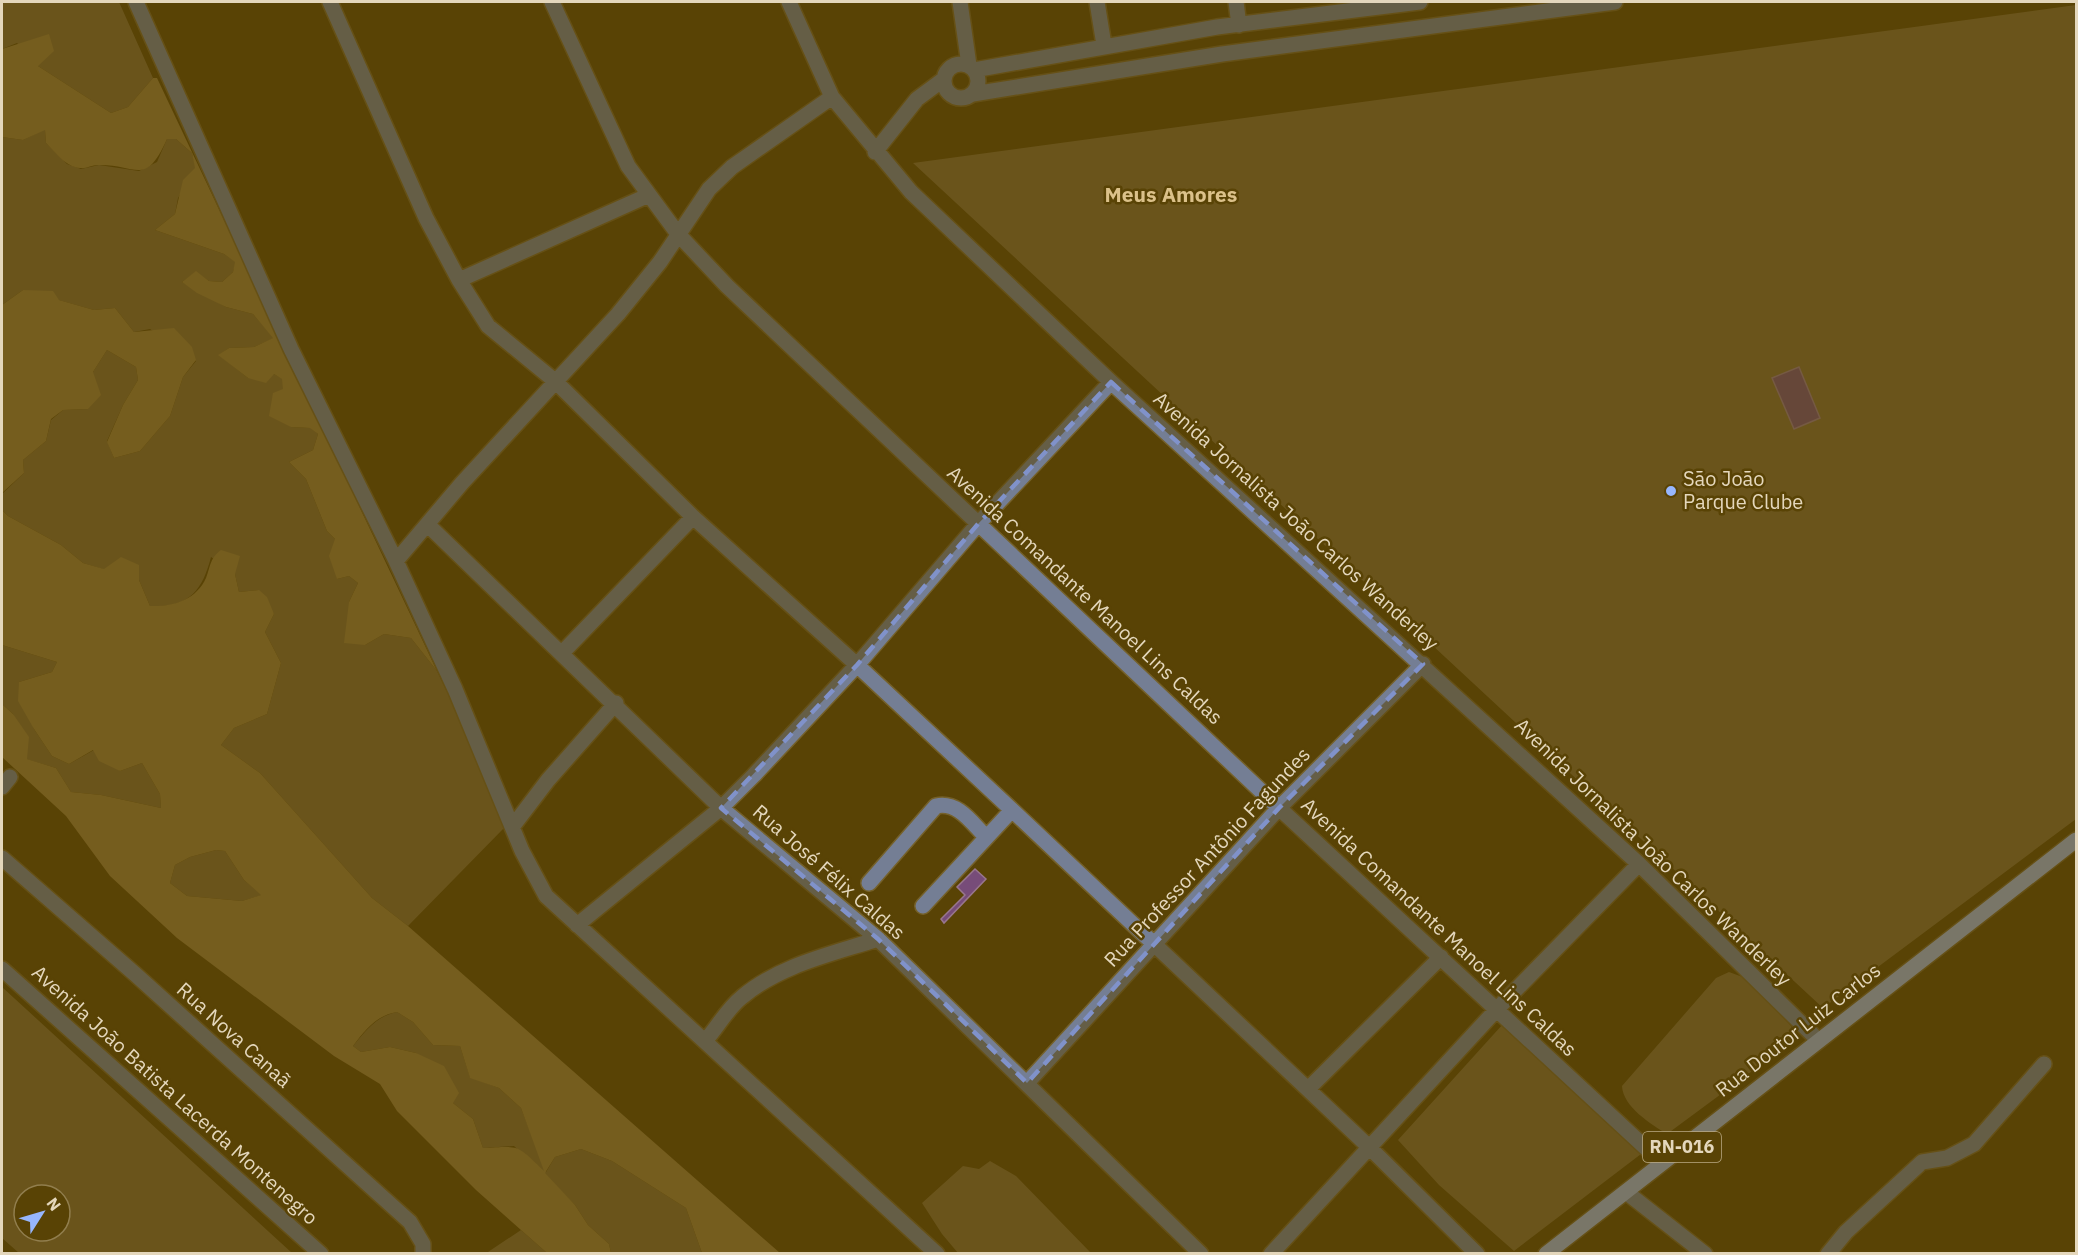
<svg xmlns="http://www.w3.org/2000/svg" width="2078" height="1255" viewBox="0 0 2078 1255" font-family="'IBM Plex Sans',sans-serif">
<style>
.green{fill:#7f6936;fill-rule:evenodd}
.forest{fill:#977c3d;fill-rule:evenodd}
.water{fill:#774c79;stroke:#98768d;stroke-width:1.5}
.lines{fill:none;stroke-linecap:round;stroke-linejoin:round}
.minor-casing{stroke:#75612a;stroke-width:18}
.major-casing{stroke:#75612a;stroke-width:18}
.minor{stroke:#747e94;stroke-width:15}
.major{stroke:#a0b4e0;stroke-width:15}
.marked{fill:none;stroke:#8092ca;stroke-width:4.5;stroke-dasharray:12 8;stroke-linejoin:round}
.poi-dot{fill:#97b6fd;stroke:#594305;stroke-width:2}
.labels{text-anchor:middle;stroke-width:5;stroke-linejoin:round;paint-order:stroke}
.shield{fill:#594305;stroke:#baab85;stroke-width:1.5}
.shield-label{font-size:18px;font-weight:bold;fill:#e4d7bc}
.poi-label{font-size:20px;fill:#e4d7bc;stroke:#594305;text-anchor:start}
.street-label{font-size:20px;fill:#e4d7bc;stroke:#594305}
.neighbourhood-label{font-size:21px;font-weight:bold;fill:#dbc18a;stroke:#594305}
</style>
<rect width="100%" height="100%" fill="#594305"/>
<!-- green -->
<path class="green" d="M2,2h117l34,76 -25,29 -17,6 -73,-47 -21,-23 -15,6z
M2076,5v814l-253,189 -910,-845z
M45,129l1,14 21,21 14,5 18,-4 40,6 18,-9 10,-23h9l16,14 4,15 -18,30 -3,16 -20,16 69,24 12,8 -3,10 -11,10 -13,-1 -13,-9 -14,10 44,25 27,7 21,24 -20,9 -25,1 -10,7 29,23 26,-4 9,5 8,48 20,1 7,6 -5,16 -24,12 17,17 21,52 8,8 2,40 12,-3 9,7 -9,19 16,43 19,-11 27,4 26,33 39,81 28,76 -96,98 -36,-28 -112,-125 -39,-28 13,-17 33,-14 14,-51 -16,-31 9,-18 -16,-24 -19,2 -4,-18 -24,-17c-9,35 -23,51 -61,49l-11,-26 -56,-17 -22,-18 -53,-29 -6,-6v-16l22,-21 -1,-13 23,-19 5,-21 12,-10 25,-1 5,-37 14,-22 29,17 2,13 -15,25 -16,36 7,17 26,-7 30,-35 13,-39 13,-16 -46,-32 -16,3 -19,-24 -21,2 -71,-20 -21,15v-168l21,3z
M2,645l55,17 -5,10 -33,10 15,47 18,27 17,8 25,-14 26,21 22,-8 18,31 1,14 -60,-13 -30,-3 -15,-24 -30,-9 -13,-45 -11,-10z
M216,850l9,1 19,29 18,15 -20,6 -55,-5 -17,-13 5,-18 15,-8z
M1729,972l19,7 43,47 3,10 -4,7 -123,91c-16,-10 -44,-27 -45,-48l94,-108z
M2,987l290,266h-273l-17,-15zM24,1195h36v36h-36z
M397,1012l16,10 20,23 27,1 10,31 29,11 22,20 25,64 9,-15 26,-8 31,12 74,47 16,45h-91l-2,-9 -21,-19 -13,-20 -61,-59 -31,2 -10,-29 -20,-16 -37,-50 -26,-6 -29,5 -8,-6c13,-16 24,-30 44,-34z
M1503,1024l138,130 -127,97 -75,-66 -41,-45z
M990,1161l26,15 75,77h-133l-16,-19 -20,-31 41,-37 16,3z
M521,1230l26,23 -62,1z"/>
<!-- forest -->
<path class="forest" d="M49,34l5,17 -16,15 73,47 17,-6 25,-29h4l280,593 -26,-33 -27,-4 -19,11 -21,-2 5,-41 9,-19 -9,-7 -12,3 -8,-23 6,-17 -8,-8 -21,-52 -17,-17 24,-12 5,-16 -8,-6 -19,-1 -22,-11 4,-23 10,-4 -1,-10 -8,-5 -8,9 -18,-5 -30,-23 11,-7 25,-1 19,-9 -20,-24 -27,-7 -29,-14 -15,-11 14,-11 13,10 13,1 11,-10 2,-10 -11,-8 -69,-24 20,-16 8,-34 12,-12 -3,-15 -16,-14h-9c-22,49 -30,25 -69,26 -6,0 -12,4 -18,3 -14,-1 -24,-15 -34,-25l-1,-13 -22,10 -21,-3v-88z
M23,290l30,1 6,9 35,10 21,-2 19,24 40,-4 18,19 4,13 -13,17 -13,39 -30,35 -26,7 -7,-16 16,-37 15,-25 -2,-13 -29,-17 -14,22 8,23 -13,14 -25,1 -12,9 -5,22 -23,19 1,13 -22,20v-188z
M2,510l6,6 53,29 22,18 21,6 17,-12 18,8v15l11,26c23,1 46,-6 56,-28 5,-13 4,-20 15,-28l19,6 -5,18 4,18 20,-2 8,7 7,17 -9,18 16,31 -14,51 -33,14 -13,17 39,28 112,125 36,28 372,327h-78l-16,-45 -74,-47 -31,-12 -26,8 -10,16 30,32 13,20 21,19 2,9h-64l-71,-63 -79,-79 -17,-27 -46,-28 -157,-118 -67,-62 -44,-60 -64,-59v-53l11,10 16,23 -2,22 29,9 15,24 30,3 60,13 -1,-14 -18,-31 -22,8 -21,-10 -6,-11 -24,14 -17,-8 -18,-27 -16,-28 1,-19 33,-10 5,-10 -55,-17zM216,850l9,1 19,29 17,15 -19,6 -55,-5 -17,-13 5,-18 15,-8zM397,1012l16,10 20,23 27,1 10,32 29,10 22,20 23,63c-28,-27 -23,-25 -61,-23l-10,-29 -20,-16 6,-10 -15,-27 -28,-13 -26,-6 -29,5 -8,-6c12,-16 24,-31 44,-34z"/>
<!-- water -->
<path class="water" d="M1799,367l21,51 -26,11 -22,-51z
M975,869l11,10 -42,44 -3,-4 24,-24 -8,-8z"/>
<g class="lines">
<defs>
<path id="minor" d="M136,2l155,347 105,212 59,128 67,162 24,45 391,358
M330,2l96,216 33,62 29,46 67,55 138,136 164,148 155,145 356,336 109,108
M552,2l76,164 50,68 49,52 552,522 383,355
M789,2l43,95 79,95 200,190 528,482 179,176
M960,2l9,63
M1097,2l7,43
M1236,2l3,23
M944 81a17 17 0 1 1 34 0a17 17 0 1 1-34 0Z
M974,70l243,-43 203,-25
M973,94l249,-40 393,-52
M875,152l42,-53 27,-20
M459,280l190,-85
M428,525l293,283 157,131 323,315
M396,561l66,-78 156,-169 42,-52 49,-73 23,-22 100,-70
M562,653l131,-136
M2,787l8,-10
M513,826l35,-46 68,-77
M2,858l133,116 275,248 13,22v10
M869,883l67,-77c22,-5 36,17 50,31
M923,906l89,-96
M577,925l144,-117 33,-33 103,-110 121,-141 133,-142
M2,969l319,285
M706,1040c13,-15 21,-31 36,-43 38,-32 90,-43 136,-58
M1027,1083l252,-275 144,-144
M1308,1089l133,-132
M1626,1192l79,62
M1271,1254l226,-245 142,-145
M1828,1254l18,-22 76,-70 25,-4 27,-14 70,-80"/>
<path id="major" d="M1546,1254l530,-414"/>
</defs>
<!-- minor casing -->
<use href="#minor" class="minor-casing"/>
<!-- major casing -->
<use href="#major" class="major-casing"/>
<!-- minor -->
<use href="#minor" class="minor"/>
<!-- major -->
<use href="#major" class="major"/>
</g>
<!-- marked area -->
<path d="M0 0H2078V1255H0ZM1111,382l312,282 -144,144 -252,275 -149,-144 -157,-131 136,-143 121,-141z" fill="#594305" fill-opacity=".55" fill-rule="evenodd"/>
<path class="marked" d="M1111,382l312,282 -144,144 -252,275 -149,-144 -157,-131 136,-143 121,-141z"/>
<!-- markers -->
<circle class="poi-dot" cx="1671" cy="491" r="6"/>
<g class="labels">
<!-- shield labels -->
<rect class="shield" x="1643" y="1132" width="78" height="30" rx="4.5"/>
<g class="shield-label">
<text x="1682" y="1153">RN-016</text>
</g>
<!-- poi labels -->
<g class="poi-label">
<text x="1683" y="486">São João<tspan x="1683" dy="23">Parque Clube</tspan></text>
</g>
<!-- street labels -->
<g class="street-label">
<text transform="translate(1296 521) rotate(42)" y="7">Avenida Jornalista João Carlos Wanderley</text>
<text transform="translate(1085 595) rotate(43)" y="7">Avenida Comandante Manoel Lins Caldas</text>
<text transform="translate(1653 852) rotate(44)" y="7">Avenida Jornalista João Carlos Wanderley</text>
<text transform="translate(1207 857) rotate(-47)" y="7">Rua Professor Antônio Fagundes</text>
<text transform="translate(829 872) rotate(41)" y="7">Rua José Félix Caldas</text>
<text transform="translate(1439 927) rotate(43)" y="7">Avenida Comandante Manoel Lins Caldas</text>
<text transform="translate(1798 1030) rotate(-38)" y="7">Rua Doutor Luiz Carlos</text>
<text transform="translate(234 1035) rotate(42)" y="7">Rua Nova Canaã</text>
<text transform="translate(175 1095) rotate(42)" y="7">Avenida João Batista Lacerda Montenegro</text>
</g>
<!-- neighbourhood labels -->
<g class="neighbourhood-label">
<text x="1171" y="202">Meus Amores</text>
</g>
</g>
<!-- border -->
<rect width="2078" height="1255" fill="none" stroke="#e4d7bc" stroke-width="6"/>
<!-- north arrow -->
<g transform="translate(42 1213) rotate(53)"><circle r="28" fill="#594305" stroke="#917e4e" stroke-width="1.5"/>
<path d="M0-4.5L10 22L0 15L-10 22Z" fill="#97b6fd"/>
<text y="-9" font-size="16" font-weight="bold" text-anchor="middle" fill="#e4d7bc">N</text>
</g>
</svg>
